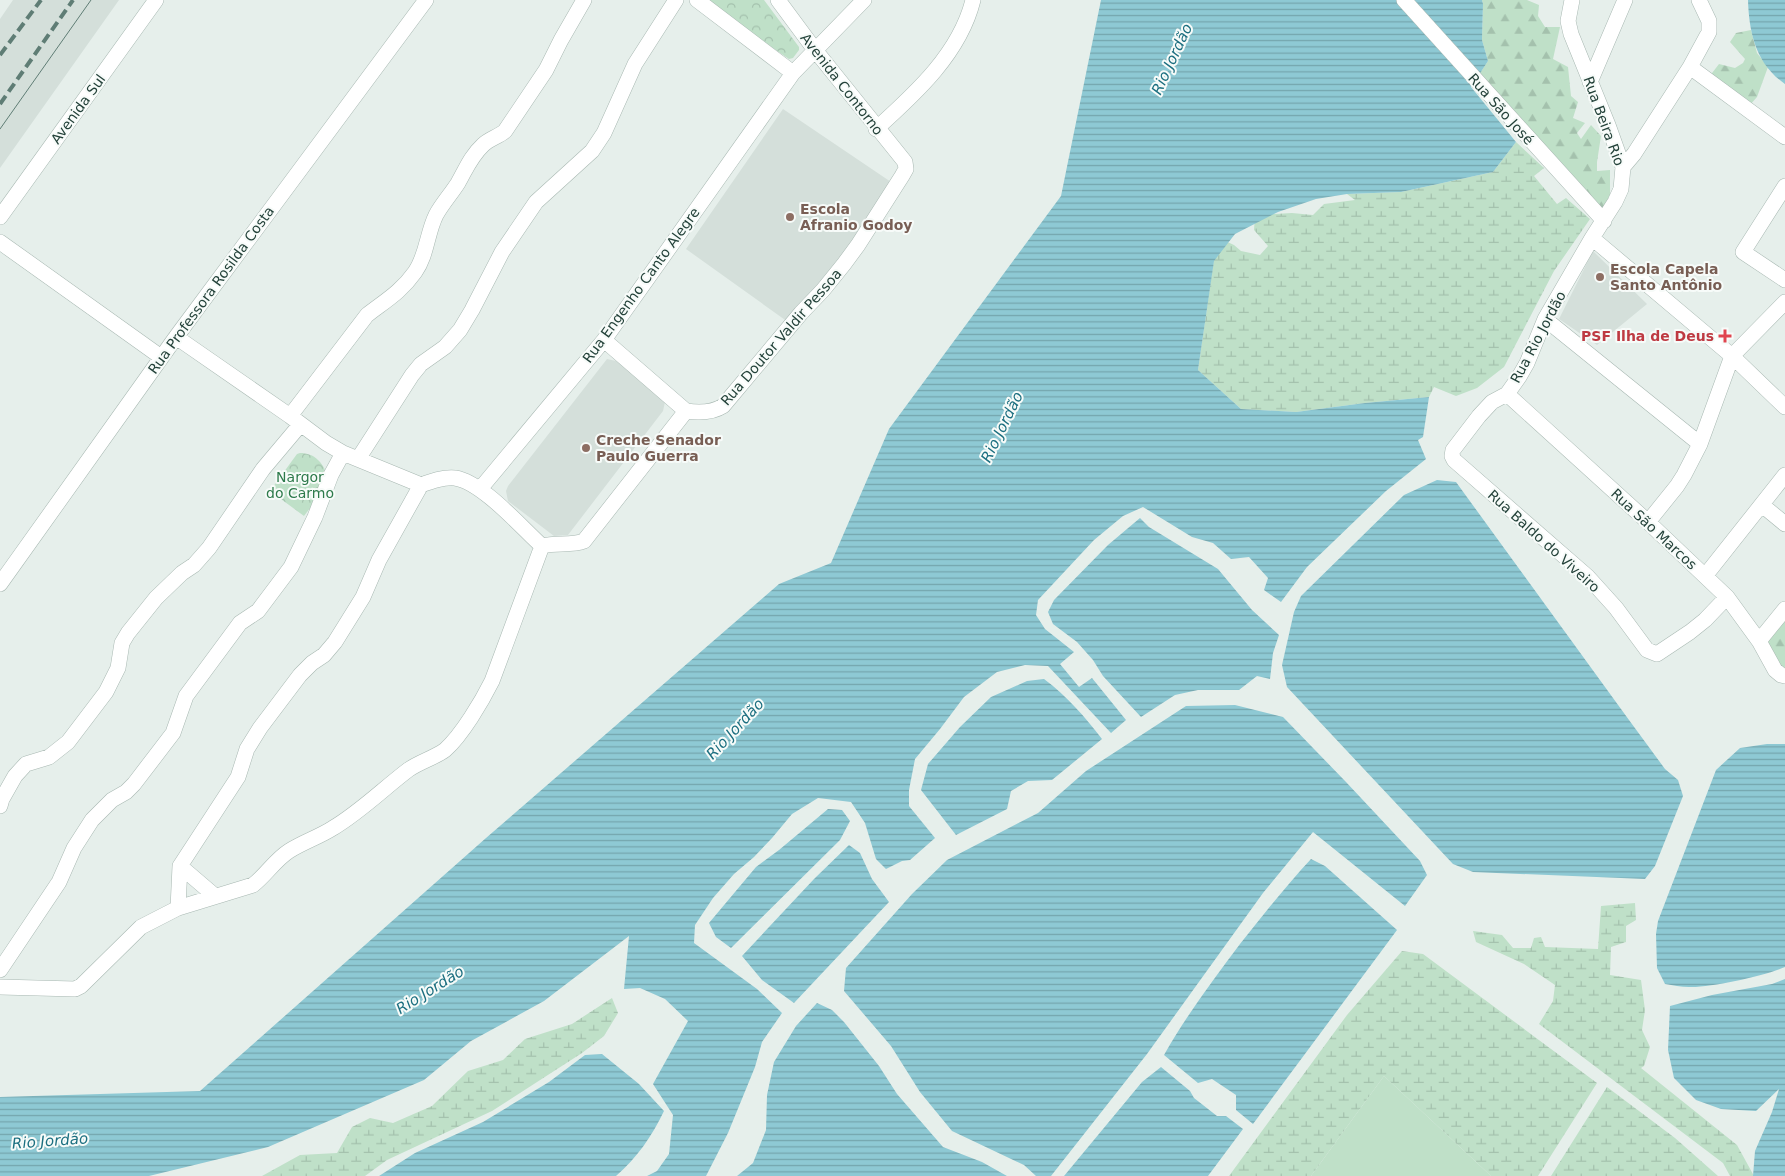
<svg xmlns="http://www.w3.org/2000/svg" width="1785" height="1176" viewBox="0 0 1785 1176" font-family="'DejaVu Sans',sans-serif">
<style>
.built{fill:#d4dfda}
.grass{fill:#bfe0c8}
.forest{fill:url(#forest-firs)}
.wetland{fill:url(#wetland-marsh)}
.park{fill:url(#park-crowns)}
.water{fill:url(#water-rules)}
.lines{fill:none;stroke-linecap:round;stroke-linejoin:round}
.minor-casing{stroke:#a8b8b2;stroke-width:16}
.minor{stroke:#fff;stroke-width:15}
.tram{stroke:#5f7d75;stroke-width:1}
.rail{stroke:#5f7d75;stroke-width:4;stroke-dasharray:10 5;stroke-linecap:butt}
.education-dot{fill:#8d6e63;stroke:#f7fbf9;stroke-width:2}
.health-dot{fill:#e0444e;stroke:#f7fbf9;stroke-width:2}
.labels{text-anchor:middle;stroke-width:4;stroke-linejoin:round;paint-order:stroke}
.street-label{font-size:14px;fill:#24423a;stroke:#f7fbf9}
.education-label{font-size:14px;font-weight:bold;fill:#785e54;stroke:#f7fbf9;text-anchor:start}
.health-label{font-size:14px;font-weight:bold;fill:#be3a42;stroke:#f7fbf9;text-anchor:end}
.park-label{font-size:14px;fill:#2d7a4b;stroke:#f7fbf9}
.water-label{font-size:15px;font-style:italic;fill:#1c6f80;stroke:#f7fbf9}
</style>
<defs>
<pattern id="forest-firs" width="22" height="20" patternUnits="userSpaceOnUse" patternTransform="scale(1.25)"><rect width="22" height="20" fill="#bfe0c8"/><path d="M5 1l3.5 6h-7zM16 11l3.5 6h-7z" fill="#a4c1ad"/></pattern>
<pattern id="wetland-marsh" width="20" height="14" patternUnits="userSpaceOnUse" patternTransform="scale(1.25)"><rect width="20" height="14" fill="#bfe0c8"/><path d="M1 5h8M5 5V1M11 12h8M15 12V8" fill="none" stroke="#a4c1ad"/></pattern>
<pattern id="park-crowns" width="20" height="18" patternUnits="userSpaceOnUse" patternTransform="scale(1.25)"><rect width="20" height="18" fill="#bfe0c8"/><path d="M2 6a3 3 0 1 1 6 0M12 15a3 3 0 1 1 6 0" fill="none" stroke="#a4c1ad"/></pattern>
<pattern id="water-rules" width="6" height="5" patternUnits="userSpaceOnUse" patternTransform="scale(1.25)"><rect width="6" height="5" fill="#8ec9d4"/><path d="M0 2.5h6" fill="none" stroke="#74a5ad"/></pattern>
</defs>
<rect width="100%" height="100%" fill="#e6efeb"/>
<!-- built -->
<path class="built" d="M13,0h106l-119,168v-149z
M783,109l111,75 -67,96 -39,42 -102,-73z
M1593,251l54,53 -50,41 -38,-26z
M607,359l9,2 48,37 1,4 -2,9 -95,124 -14,1 -46,-35 -2,-10 2,-5z"/>
<!-- grass -->
<path class="grass" d="M1384,1076l107,100h-180z"/>
<!-- forest -->
<path class="forest" d="M1482,0h45l12,5 -1,11 7,11h15l-7,32 15,8 3,29 7,6 -5,16 12,5 -8,10 4,6 10,-14 10,11 -4,26v9l13,-1v25l-8,19 -124,-138 10,-15 -6,-21 1,-36z
M1751,30l6,23 11,14 -11,30 -8,9 -40,-29 10,-13 16,4 8,-5 2,-4 -15,-17 6,-9z
M1785,613v55l-8,-2 -15,-25z"/>
<!-- wetland -->
<path class="wetland" d="M1516,142l28,26 -10,8 23,28 9,-6 24,21 -36,52 -50,96 -27,21 -21,8 -22,-9 -5,10 -64,6 -69,9 -55,-3 -43,-39 18,-125 5,-6 13,6 7,6 19,4 8,-9 -14,-16 1,-15 37,-2 21,2 11,-11 31,-4 -8,-6 54,-2 92,-20z
M1635,903l1,17 -10,6v16l-15,5 -1,28 31,5 4,30 -3,20 8,17 -6,19 -3,2 96,77 17,31h-24l-7,-13 -184,-139 14,-23 2,-16 -31,-21 -48,-22 -3,-11 29,4 11,13h18l3,-10 7,-1 4,10 53,2 3,-43z
M1402,951l21,3 174,129 -59,93h-47l-107,-100 -73,100h-82l118,-161z
M612,998l6,15 -14,23 -22,17 -90,58 -105,49 -22,16h-103l38,-21 37,-2 15,-26 18,-9 23,5 39,-17 36,-35 35,-11 22,-21 47,-15z
M1607,1087l68,51 43,38h-167z"/>
<!-- park -->
<path class="park" d="M702,0h62l35,47v3l-6,8 -4,1z
M300,453c7,0 13,2 18,7 20,19 -2,40 -14,56l-34,-25 27,-37z"/>
<!-- water -->
<path class="water" d="M1101,0h381l1,4 -1,36 6,21 -17,26 45,55 -23,30 -92,20 -54,2 -31,5 -38,13 -43,22 -21,27 -16,109 43,39 55,3 69,-9 64,-6 -6,40 -5,3 8,19 -40,32 -79,76 -26,35 -17,-12 4,-12 -19,-21 -18,2 -18,-16 -21,-6 -49,-30 -20,9 -29,24 -56,60 -2,15 9,14 29,23 -14,12 19,23 13,-9 34,42 -15,13 -63,-67 -23,-1 -28,7 -33,25 -24,32 -25,30 -6,31v16l26,32 -25,22 -8,1 -16,8 -10,-10 -11,-36 -14,-21 -33,-4 -26,16 -20,24 -18,19 -20,17 -21,24 -18,27 -1,18 63,46 25,24 -20,29 -7,25 -27,66 -22,43h-59l10,-5 12,-17 4,-39 -20,-31 35,-63 -23,-22 -25,-11 -16,1 5,-53 -85,65 -73,40 -47,39 -156,67 -119,29h-149v-79l200,-6 286,-253 293,-254 52,-21 58,-134 172,-233z
M1748,0h37v84c-29,-20 -36,-51 -37,-84z
M1437,480l19,2 173,238 36,49 13,11 5,16 -28,70 -10,13 -172,-7 -20,-8 -166,-177 -5,-22 12,-53 7,-16 103,-101z
M1140,518l9,9 69,42 34,41 27,25 -6,18 -3,26 -13,-3 -18,14h-41l-23,5 -34,22 -38,-41 -10,-16 -16,-18 -24,-18 -5,-12 6,-12 54,-55z
M1044,679c23,17 41,38 58,60l-50,41 -24,1 -17,10 -4,18 -51,26 -35,-45 7,-26 32,-37 31,-30 36,-16z
M1235,705l48,12 63,65 74,79 7,14 -22,31 -92,-74 -50,61 -116,161 -96,122h-15l-12,-11 -72,-34 -32,-39 -29,-46 -47,-55 2,-23 66,-74 35,-34 91,-47 48,-42 100,-65z
M1767,744h18v223c-20,9 -75,21 -96,20 -8,0 -16,-2 -24,-3l-8,-16 -1,-34 2,-13 58,-151 24,-22z
M828,809l14,1 8,11 -10,19 -109,108 -15,-11 -7,-14 47,-56 23,-17z
M849,845l11,8 12,26 17,23 -95,101 -32,-23 -20,-24 72,-77z
M1311,859l14,7 72,64 -144,194 -17,-14v-15l-24,-16 -14,4 -34,-28c22,-39 49,-75 76,-111 23,-29 46,-58 71,-85z
M1785,979v197h-32l2,-25 17,-39 7,-23 -23,22 -35,-2 -25,-9 -22,-22 -6,-28 2,-44 42,-11 60,-11z
M817,1003l15,7 12,12 35,44 18,28 46,53 39,15 25,14h-270l16,-13 13,-33 1,-35 7,-33 22,-36z
M602,1054l37,30 25,27c-12,25 -27,47 -48,65h-237l36,-23 68,-31 66,-40 36,-27z
M1161,1067l29,24 4,7 23,18h9l17,13 -35,47h-144l78,-94z"/>
<g class="lines">
<defs>
<path id="minor" d="M697,0l96,73 71,-73
M1404,0l200,221
M1572,0l-4,21 3,13 37,91 15,42 -2,22 -6,13 -23,36 -47,81 -18,44 -8,14 -12,17 -15,8 -13,14 -26,34 -1,6 2,4 134,117 28,31 31,42 10,4 33,-22 15,-12 22,-23
M1699,0l10,21v11l-19,35 95,70
M1590,82l35,-82
M876,129c40,-36 84,-76 97,-129
M1623,167l11,-13 56,-87
M1785,186l-42,66 42,28
M0,217l156,-217
M1592,238l140,118 53,51
M0,242l161,115
M1545,319l155,125
M176,337l114,79 36,27 17,10 78,32c11,-4 22,-8 34,-7 27,4 66,49 87,68
M604,340l82,71
M1507,394l141,128 79,75 32,44 16,29 6,5 4,1
M290,416l77,-101c18,-14 34,-23 48,-43 12,-17 12,-39 21,-57 6,-11 15,-21 22,-32 8,-14 13,-27 25,-38 6,-6 15,-8 22,-14l41,-61 15,-30 23,-40
M358,459l54,-84 9,-11 24,-17 15,-17 12,-20 30,-58 34,-50 56,-51 12,-18 31,-69 41,-64
M480,489l124,-149 189,-267
M1762,505l23,19
M1648,522l29,-36 7,-11 16,-31 32,-88 53,-54
M1705,576l80,-101
M0,584l176,-247 250,-337
M1759,641l26,-32
M0,806l2,-7 13,-23 11,-12 23,-7 19,-15 38,-50 12,-24 4,-25 6,-10 28,-35 26,-25 12,-8 15,-17 54,-79 37,-44
M180,866l35,30
M178,908l2,-42 58,-89 9,-28 13,-21 40,-53 12,-12 12,-8 11,-13 28,-45 16,-37 42,-75
M0,970l59,-88 15,-34 18,-28 20,-20 14,-8 8,-8 39,-51 13,-37 54,-73 18,-12 33,-44 24,-50 16,-42 12,-22
M0,987l75,2 6,-3 60,-59 37,-19 75,-23c13,-10 22,-25 36,-34 14,-9 30,-14 44,-23 27,-16 50,-39 75,-58 11,-8 26,-12 37,-20 17,-15 37,-49 47,-69l50,-135c14,-4 29,0 42,-5l102,-130c13,2 26,2 37,-5l78,-93 22,-23 21,-26 14,-19 44,-69 4,-7 -1,-7 -90,-112 -37,-50"/>
</defs>
<!-- minor casing -->
<use href="#minor" class="minor-casing"/>
<!-- minor -->
<use href="#minor" class="minor"/>
<!-- tram -->
<path class="tram" d="M0,129l91,-129"/>
<!-- rail -->
<path class="rail" d="M0,55l41,-55
M0,104l73,-104"/>
</g>
<!-- markers -->
<g class="education-dot">
<circle cx="790" cy="217" r="5"/>
<circle cx="1600" cy="277" r="5"/>
<circle cx="586" cy="448" r="5"/>
</g>
<path class="health-dot" d="M1722.5 328.5h5v5h5v5h-5v5h-5v-5h-5v-5h5z"/>
<g class="labels">
<!-- street labels -->
<g class="street-label">
<text transform="translate(842 84) rotate(52)" y="5">Avenida Contorno</text>
<text transform="translate(78 109) rotate(-54)" y="5">Avenida Sul</text>
<text transform="translate(1501 109) rotate(48)" y="5">Rua São José</text>
<text transform="translate(1604 121) rotate(70)" y="5">Rua Beira Rio</text>
<text transform="translate(641 285) rotate(-54)" y="5">Rua Engenho Canto Alegre</text>
<text transform="translate(211 290) rotate(-54)" y="5">Rua Professora Rosilda Costa</text>
<text transform="translate(781 337) rotate(-49)" y="5">Rua Doutor Valdir Pessoa</text>
<text transform="translate(1538 337) rotate(-62)" y="5">Rua Rio Jordão</text>
<text transform="translate(1654 529) rotate(43)" y="5">Rua São Marcos</text>
<text transform="translate(1544 541) rotate(42)" y="5">Rua Baldo do Viveiro</text>
</g>
<!-- education labels -->
<g class="education-label">
<text x="800" y="214">Escola<tspan x="800" dy="16">Afranio Godoy</tspan></text>
<text x="1610" y="274">Escola Capela<tspan x="1610" dy="16">Santo Antônio</tspan></text>
<text x="596" y="445">Creche Senador<tspan x="596" dy="16">Paulo Guerra</tspan></text>
</g>
<!-- health labels -->
<g class="health-label">
<text x="1714" y="341">PSF Ilha de Deus</text>
</g>
<!-- park labels -->
<g class="park-label">
<text x="300" y="482">Nargor<tspan x="300" dy="16">do Carmo</tspan></text>
</g>
<!-- water labels -->
<g class="water-label">
<text transform="translate(1172 59) rotate(-65)" y="5">Rio Jordão</text>
<text transform="translate(1002 427) rotate(-64)" y="5">Rio Jordão</text>
<text transform="translate(735 729) rotate(-47)" y="5">Rio Jordão</text>
<text transform="translate(430 990) rotate(-32)" y="5">Rio Jordão</text>
<text transform="translate(50 1141) rotate(-4)" y="5">Rio Jordão</text>
</g>
</g>
</svg>
